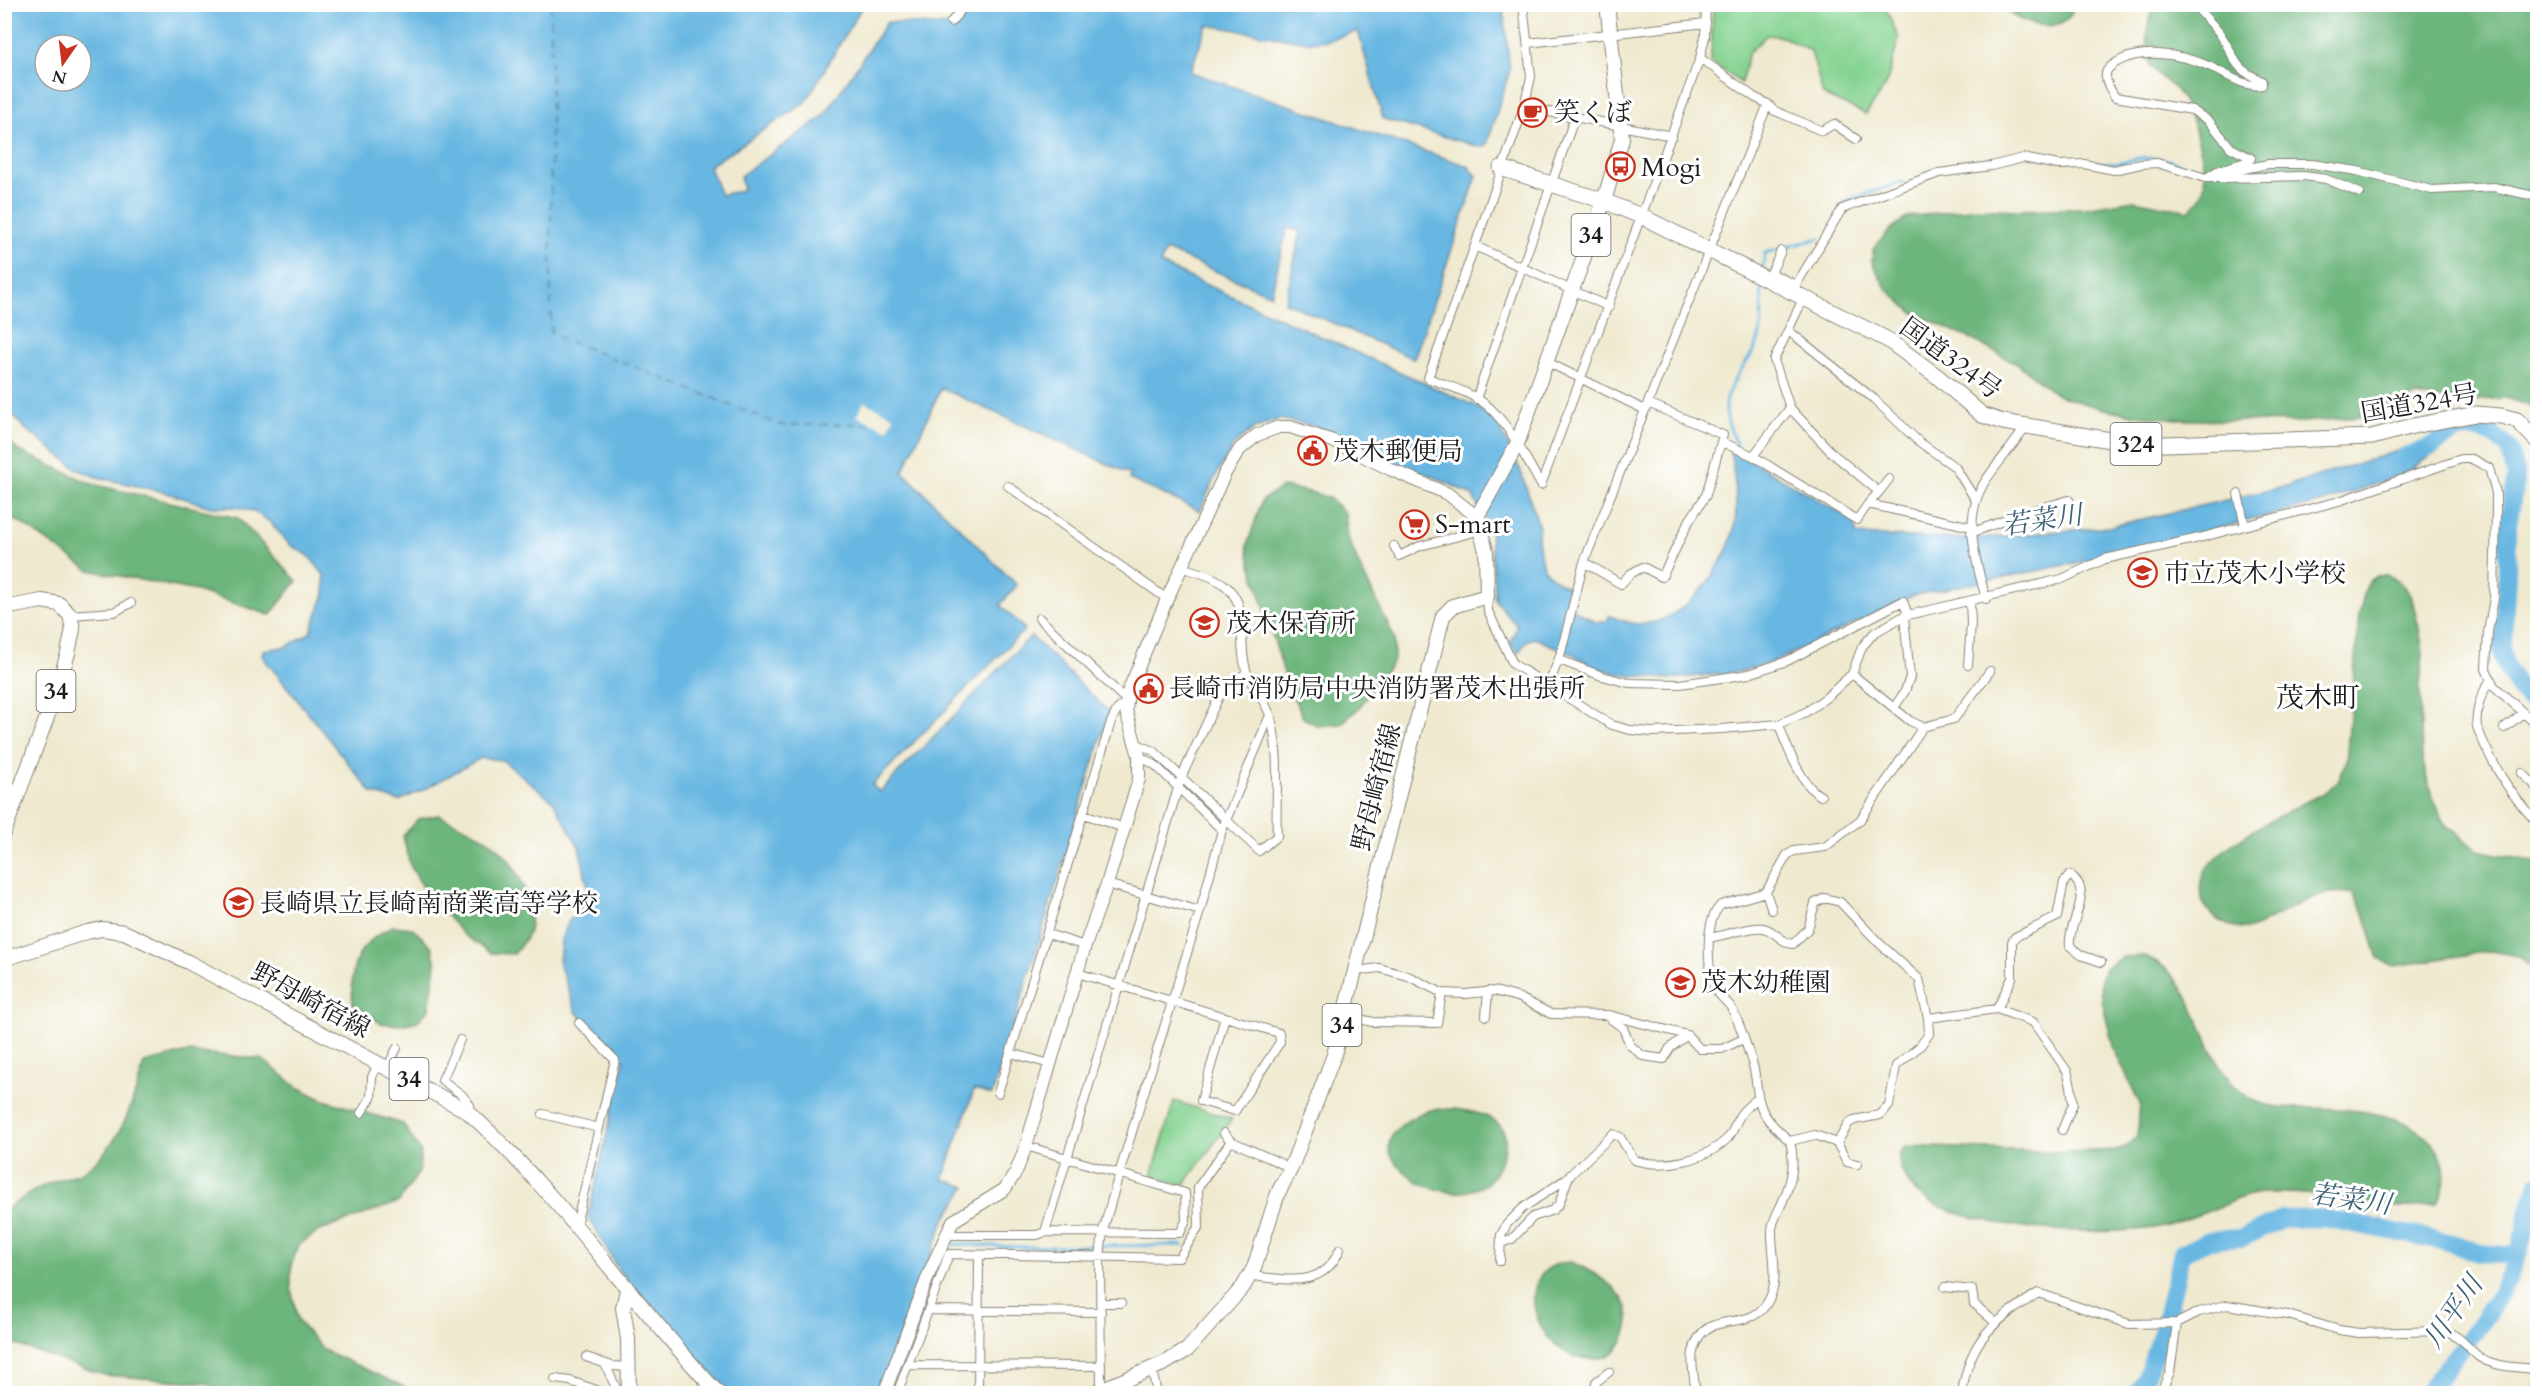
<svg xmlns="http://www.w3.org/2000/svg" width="2542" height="1398" viewBox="0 0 2542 1398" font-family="Cardo,'Noto Serif JP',serif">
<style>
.green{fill:#85d392;stroke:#507857;stroke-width:1.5}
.forest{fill:#6cb57c;stroke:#44684c;stroke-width:1.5}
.water{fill:#67b7e2;stroke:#426a7f;stroke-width:1.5;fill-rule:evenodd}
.pier{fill:#efe9cf}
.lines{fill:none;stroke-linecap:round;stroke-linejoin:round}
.stream{stroke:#67b7e2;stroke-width:3}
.river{stroke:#67b7e2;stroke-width:18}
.ferry{stroke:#3e6275;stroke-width:1.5;stroke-dasharray:8 6;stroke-linecap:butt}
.street-casing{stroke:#868276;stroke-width:10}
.secondary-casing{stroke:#868276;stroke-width:14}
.primary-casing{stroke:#868276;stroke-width:16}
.highway-casing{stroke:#868276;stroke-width:17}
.street{stroke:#fff;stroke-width:8}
.secondary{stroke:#fff;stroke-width:12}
.primary{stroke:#fff;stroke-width:14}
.highway{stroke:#fff;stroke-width:15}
.labels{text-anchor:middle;stroke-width:6;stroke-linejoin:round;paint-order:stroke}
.shield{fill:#fff;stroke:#606060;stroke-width:1.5}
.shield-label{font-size:24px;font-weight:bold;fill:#1c1c1c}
.poi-label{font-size:26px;fill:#1c1c1c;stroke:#fff;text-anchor:start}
.street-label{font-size:26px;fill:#1c1c1c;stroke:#fff}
.water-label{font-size:27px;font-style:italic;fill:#3e6275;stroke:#fff}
.quarter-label{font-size:28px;fill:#1c1c1c;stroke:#fff}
</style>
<rect width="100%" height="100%" fill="#fff"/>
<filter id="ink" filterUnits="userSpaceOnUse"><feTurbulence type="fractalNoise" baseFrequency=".0167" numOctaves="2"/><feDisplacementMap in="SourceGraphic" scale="12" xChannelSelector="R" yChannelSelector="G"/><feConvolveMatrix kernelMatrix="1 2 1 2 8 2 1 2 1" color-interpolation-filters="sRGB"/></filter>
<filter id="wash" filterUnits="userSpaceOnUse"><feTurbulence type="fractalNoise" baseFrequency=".008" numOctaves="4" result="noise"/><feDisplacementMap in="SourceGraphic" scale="24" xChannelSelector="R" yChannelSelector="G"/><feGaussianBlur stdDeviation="1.35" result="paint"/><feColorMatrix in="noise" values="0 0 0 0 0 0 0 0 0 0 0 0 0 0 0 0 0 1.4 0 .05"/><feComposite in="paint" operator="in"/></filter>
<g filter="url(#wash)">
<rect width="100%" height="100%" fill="#efe9cf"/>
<!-- green -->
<path class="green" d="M1713,5h171l15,33 -13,47 -20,29 -43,-19 -12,-44 -28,-14 -16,-2 -18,17 -8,31 -30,-21z
M1174,1101l58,18 -48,66 -32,-9z"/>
<!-- forest -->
<path class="forest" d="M2003,5v-1l72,1c-9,33 -51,20 -71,5z
M2154,5h383v408l-3,-5 -27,-10 -47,3 -43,-5 -57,21 -58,5 -112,-2 -57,-5 -33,-7 -43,-13 -38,-30 -50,-27 -57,-26 -26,-24 -14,-26 1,-13 19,-21 16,-11 69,-9 40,2 68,-2 49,-8 55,11c3,-5 9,-10 12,-15 11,-21 -9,-83 -22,-102 -7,-11 -23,-18 -29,-30 -6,-16 -3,-45 4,-59z
M5,435l12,15 75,34 146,34 59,63 -27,34 -73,-24 -108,-21 -71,-49 -13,-1z
M1282,487l24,4 23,7 16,15 3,24 11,28 35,72v23l-36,49 -17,15 -22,2 -16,-8 -16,-35 -36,-119 -4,-18 15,-46z
M2387,575l11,5 13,15 8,33 4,25 -3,33 2,71 6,26 8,24 10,17 31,26 60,12v113l-18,-19 -28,-5 -97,15 -16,-7 -15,-49 -10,-16c-33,-7 -56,12 -85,26 -5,2 -11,7 -16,8 -31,4 -61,-23 -49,-53 12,-31 93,-67 124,-84l11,-10 8,-19 13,-147 6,-25 5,-10 7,-4z
M438,815c22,10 49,20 65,38 17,19 31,52 26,78 -2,8 -10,16 -15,23l-23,-1 -27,-18 -39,-44 -15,-26 -7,-29 15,-17z
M393,926l19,2 20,19 4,18 -7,44 -11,12 -17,4 -21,-2 -27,-19c-4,-40 3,-59 40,-78z
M2144,956c60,20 56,120 111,145 17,8 39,6 58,7 42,1 106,4 127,47 8,17 6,32 -3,48 -30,9 -59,1 -89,-4 -29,-4 -57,-7 -86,-6 -19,1 -38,13 -56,19 -12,5 -26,9 -39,13 -52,14 -217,7 -254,-37 -9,-11 -23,-32 -6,-42l159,6 54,-2 9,-5 8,-9 3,-32 -26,-54 -12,-50 -1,-21 4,-11 17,-11z
M188,1052l74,7 34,27 25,13 82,25 18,29 -2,19 -20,30 -80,29 -20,14 -8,20v23l7,33 25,29 95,43h-193l-18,-10 -103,-8 -99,-34 -1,-130c16,-11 30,-22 48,-29 9,-4 21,-5 30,-10 39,-26 51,-67 62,-109z
M1455,1109c31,4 62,12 46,51 -3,9 -7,17 -14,23 -20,16 -60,9 -77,-7 -9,-8 -20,-16 -21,-29 0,-18 27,-34 43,-37 7,-1 15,-1 23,-1z
M1571,1262c32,14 75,40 51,80 -7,12 -18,17 -31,17 -59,-1 -83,-95 -20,-97z"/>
<!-- water -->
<path class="water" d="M970,4l533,1 7,65 -23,75 -7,2 -97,-28 -25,-88 -29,9 -21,2 -101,-17 -17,47 278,94 9,10 -63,183 -129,-57 16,-71 -14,-3 -16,67 -105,-45 -6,14 315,142 20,15 5,9 20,39 19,57c-2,7 -1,12 0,20 4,32 7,26 33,44l-5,16 29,16h11l2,-6c10,3 21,8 31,8 44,1 89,-61 95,-101 3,-23 -1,-49 -5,-73l14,6 111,66 1,13 113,4 139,-12 175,-40 140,-44 6,14 -28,18 -74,26 -236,59 -177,35 -138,66 -37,11 -69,7 -47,-4 -28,-7 -22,-14 -39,-16 -8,3 -7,12 -9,-10 7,-17 -22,-26 -5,-72 -18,-33 -37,-18 -38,-13 -83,-38 -34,-7 -27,10 -19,16 -19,32 -15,34 -71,-32 1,-5 -189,-86 -38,84 114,113 -17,20 25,24 -153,156 8,7 151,-156 78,76 -117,383 -18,-5 -31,89 23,8 -22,34 -66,172h-149l-111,-124 -30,-53 36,-156 -48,-48 -17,-49 2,-23 8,-19 11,-11 8,-23 -9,-40 -26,-46 -51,-41 -21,-2 -58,32 -24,11 -27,-8 -110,-137 1,-6 23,-3 24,-14 15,-39 -1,-19 -16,-20 -18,-10 -21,-24 -16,-10 -18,-4h-24l-47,-15 -67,-15 -20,-8 -54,-42 -18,-22 -1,-400h859l-58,98 -96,63 12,29 22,-5 -3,-14 83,-59 64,-95 63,4zM69,41l12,4v36h-36v-36h20z"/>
<!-- pier -->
<path class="pier" d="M864,402l30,14 -6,14 -31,-14z"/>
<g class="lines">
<!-- stream -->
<path class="stream" d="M2038,157l80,7 21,-6 25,1 47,14
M1964,166l55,-11
M1840,207l6,-6 57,-19
M1762,272l3,-19 55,-15
M1736,445c-4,-12 -10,-23 -10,-36 -1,-27 26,-47 33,-71 5,-17 2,-40 2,-57
M947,1244l73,3 162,-2"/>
<!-- river -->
<path class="river" d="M2403,458l30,-12 24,-16h23l13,5 16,13 7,28 -8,49 -1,53 -5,76 4,12 14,24 18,17
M2137,1394c24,-42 33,-95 45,-141l27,-13 33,-2 40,-19 40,-1 131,25 26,10 38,3
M2425,1394c27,-34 62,-75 82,-113 16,-31 19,-65 31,-97"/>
<!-- ferry -->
<path class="ferry" d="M551,4v330l230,91 93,-1"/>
</g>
</g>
<g filter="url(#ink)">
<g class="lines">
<defs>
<path id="street" d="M1523,4l8,73 -7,30 -96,271c20,8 46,15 62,30 22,21 36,51 51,77l159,-427 5,-21 1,-33
M2194,4c9,12 21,21 28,33 16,25 10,30 40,44v4c-17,3 -36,-11 -51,-18 -29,-13 -76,-22 -102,1 -8,8 1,21 6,29l77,13 17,11 22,27 20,10 -2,3 -32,10 -11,7
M951,22l15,-18
M1528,43l178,-20
M1768,104l5,6 49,21 12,-7 22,15
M1524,107l148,29
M2224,178l80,-2 22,3 34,14
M1475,246l134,61
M1771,273l10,-22
M1768,281l3,-8 25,12 46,-76 97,-36 52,-7 32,-8 35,7 26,-1 30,6 27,-6 16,-1 49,15h15l18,-8 29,-6h44l45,7 75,19 62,-3 44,10
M1803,299l-29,61 16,48 42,45 47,39 -11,12
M1789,331l85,68 44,42 37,26 20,32
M1545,361l100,49
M1476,399l96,-274 5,-7
M1722,442l31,14 104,64 11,-16 104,23
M1753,456l37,-48
M1008,486l159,113
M1879,492l10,-13
M2238,494l7,32
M1971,533l53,-20 45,-13
M1394,546l5,10 21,-10 62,-16
M1584,562l37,22 9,-10 13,-7 19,10 26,-54 18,-28 17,-60 -75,-32
M1487,596l1,15 25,53 99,61 18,5 21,2 71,-3 57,-5 27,-12 21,-15 25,-23 10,-27 12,-14 30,-17 158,-37 43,-20 94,-21 140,-37 122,-42h11l17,9 7,25v18l-2,87 -6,34 -2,37 8,17 44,40
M1986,599c-10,-38 -24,-79 -2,-116 12,-19 29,-36 41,-56
M70,615l44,-3 17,-9
M1559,660l43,16 27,7 51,1 69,-10 38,-13 116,-60 5,14
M1968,665l3,-41 -1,-22
M2490,681c-9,13 -15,30 -13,46 14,35 34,70 61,96
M1549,684l11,-28 24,-94 184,-458 -14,-7 -54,-39
M1894,708l11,-17 5,-14 -6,-61
M1779,724c6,19 23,63 42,72
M1923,727l31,-8 36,-48
M2504,728l19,-15
M1135,743l19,8 105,100 18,-15c-2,-38 4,-80 -6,-118 -5,-18 -20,-31 -25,-48 -4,-14 -4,-27 -4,-41 0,-42 -23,-52 -59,-61
M1139,756l16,9 67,65
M2522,773l16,15
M1084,814l40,14
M1107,884l93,27
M1772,910l-6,-18 21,-37 7,-4 31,-4 35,-27 63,-93 -13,-6 -58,-47
M1048,934l37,12
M1709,938c15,-2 41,-12 54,-10 12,2 18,15 30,16l15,-15 7,-26 10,-5 15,4 39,41 40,36 9,39 1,16 -9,12 -24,20 -7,40 -9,9 -26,5 -5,3 -12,20 -22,-8 -25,6
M1356,971l23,-3 29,8 34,17 23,1 30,-3 25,7 31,16 58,1 78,20 13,14h22l21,-10
M1077,973l202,60 1,9 -45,69 -34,-10 24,-84
M1997,1009l36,13 34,49 4,15 2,18 -11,26
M1609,1015l3,5 11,8 7,17 7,6 6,5 21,3 6,-11 17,-13
M1345,1016l28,6 64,1 5,-30
M1486,1016l2,-25
M1928,1018l69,-9 15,-31v-36l3,-5 42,-20 7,-35 6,-7c26,17 -3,47 0,71l11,9 20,7
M460,1040l-18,40 20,15 8,10 -3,6
M1011,1053l39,11
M387,1068l10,-20
M998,1093l113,-371 6,-12 10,-9 -88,-83
M361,1113l10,-15 1,-21 6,-14
M543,1114l56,14
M1224,1133l7,8
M1837,1143l10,19 10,2
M576,1225l39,-165 -36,-37
M1045,1232l136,-454 42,-90 24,-15
M946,1235h91l8,-3 135,1 6,-12 -1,-28 -159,-47
M1501,1243l11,-4 21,-22 20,-7 6,-6 10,-28
M1500,1261l1,-26 6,-11 16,-16 43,-29 47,-45 7,3 14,23c30,9 70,1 93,-21 7,-7 8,-17 14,-25 4,-6 11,-11 17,-16
M1251,1276c35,3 72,14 89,-27
M1945,1287l27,3 2,14 22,19
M1102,1303h19
M929,1310l172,2
M586,1357l26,9 17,1
M605,1364l12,26 12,1
M908,1365l193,1
M1152,1369l5,25
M555,1379l15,2 38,13
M1101,1390l-1,-133 3,-26 16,-57 81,-263 22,-81 48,-115
M897,1394l52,-140 230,4 20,-32 -1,-39 33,-46 60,27
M978,1394l1,-139
M1595,1394l1,-12 13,-10
M1695,1394c1,-14 -5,-28 -2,-42 10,-45 52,-19 72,-46 17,-22 6,-52 7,-77 1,-9 6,-17 10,-26 9,-20 14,-39 8,-62 -9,-8 -19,-16 -25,-26 -10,-16 -7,-36 -13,-53 -6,-17 -12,-41 -22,-56 -6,-8 -14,-12 -17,-22 -5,-19 -9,-64 8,-79l45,-13
M1962,1394c7,-56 32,-72 76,-101l91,31 48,-1 22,-11 28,-7 61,10 51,15 20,3 87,-2c15,5 21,17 33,26 15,10 37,10 55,12
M2160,1394l10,-22 7,-49
M2534,1394v-25l4,-14"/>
<path id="secondary" d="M884,1394l46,-123 23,-50 52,-32 11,-17 10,-26 59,-200 22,-62 32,-105v-23l-13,-45 2,-19 39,-93 58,-126 15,-24 17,-14 22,-8h11l43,14 59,29 56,24 29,23"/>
<path id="primary" d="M4,608l38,-7 17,3 11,11 3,14 -5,24 -13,43 -51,136
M4,959l83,-27 15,-3 22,3 64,30 279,149c95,85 165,192 252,283
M627,1290l-4,18 5,31 1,55
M1091,1394l74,-31 22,-13 56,-63 11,-19 24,-75 13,-25 43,-113 109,-439 10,-10 34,-10 -1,-45 -9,-34 40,-73 87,-243 18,-62 -15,-135"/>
<path id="highway" d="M1501,168l103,33 39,16 245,123 50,37 44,38 21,7 131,22h32l206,-7 41,-11 63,-12 25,2 16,4 21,22"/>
</defs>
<!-- street casing -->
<use href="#street" class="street-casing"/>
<!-- secondary casing -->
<use href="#secondary" class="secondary-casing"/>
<!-- primary casing -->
<use href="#primary" class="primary-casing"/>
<!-- highway casing -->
<use href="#highway" class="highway-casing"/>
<!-- street -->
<use href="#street" class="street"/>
<!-- secondary -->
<use href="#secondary" class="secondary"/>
<!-- primary -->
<use href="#primary" class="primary"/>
<!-- highway -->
<use href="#highway" class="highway"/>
</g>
</g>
<!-- icons -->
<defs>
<symbol id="cafe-ring" viewBox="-11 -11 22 22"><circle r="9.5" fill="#fff" stroke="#c8321e" stroke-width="1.5"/><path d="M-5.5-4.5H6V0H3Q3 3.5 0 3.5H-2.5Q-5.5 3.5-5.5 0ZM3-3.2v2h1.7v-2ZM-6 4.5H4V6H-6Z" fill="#c8321e"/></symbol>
<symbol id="bus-ring" viewBox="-11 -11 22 22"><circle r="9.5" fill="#fff" stroke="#c8321e" stroke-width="1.5"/><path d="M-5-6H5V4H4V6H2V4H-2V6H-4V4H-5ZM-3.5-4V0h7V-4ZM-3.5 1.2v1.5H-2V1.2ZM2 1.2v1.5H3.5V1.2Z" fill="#c8321e"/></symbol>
<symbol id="civic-ring" viewBox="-11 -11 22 22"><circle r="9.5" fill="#fff" stroke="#c8321e" stroke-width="1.5"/><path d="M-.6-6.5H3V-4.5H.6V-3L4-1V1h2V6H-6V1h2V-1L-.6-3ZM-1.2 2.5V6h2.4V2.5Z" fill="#c8321e"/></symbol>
<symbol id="supermarket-ring" viewBox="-11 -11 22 22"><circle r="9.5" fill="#fff" stroke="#c8321e" stroke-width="1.5"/><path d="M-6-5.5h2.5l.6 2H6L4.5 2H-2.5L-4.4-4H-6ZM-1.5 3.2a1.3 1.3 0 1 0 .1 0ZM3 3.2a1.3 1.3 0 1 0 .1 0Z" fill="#c8321e"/></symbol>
<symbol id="school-ring" viewBox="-11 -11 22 22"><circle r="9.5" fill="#fff" stroke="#c8321e" stroke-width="1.5"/><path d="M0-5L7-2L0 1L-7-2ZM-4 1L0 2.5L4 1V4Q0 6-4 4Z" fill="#c8321e"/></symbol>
</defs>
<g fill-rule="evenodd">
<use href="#cafe-ring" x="1516" y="96" width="33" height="33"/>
<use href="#bus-ring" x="1604" y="150" width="33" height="33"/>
<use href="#civic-ring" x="1296" y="434" width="33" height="33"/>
<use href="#supermarket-ring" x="1398" y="508" width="33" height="33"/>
<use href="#school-ring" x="2126" y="556" width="33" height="33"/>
<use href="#school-ring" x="1188" y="606" width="33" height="33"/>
<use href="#civic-ring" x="1132" y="672" width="33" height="33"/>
<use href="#school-ring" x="222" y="886" width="33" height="33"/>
<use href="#school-ring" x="1664" y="966" width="33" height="33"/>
</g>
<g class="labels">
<!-- shield labels -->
<g class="shield">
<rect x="1571.5" y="214" width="39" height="42" rx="4.5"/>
<rect x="2110.5" y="423" width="51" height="42" rx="4.5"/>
<rect x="36.5" y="670" width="39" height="42" rx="4.5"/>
<rect x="1322.5" y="1004" width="39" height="42" rx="4.5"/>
<rect x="389.5" y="1058" width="39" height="42" rx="4.5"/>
</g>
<g class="shield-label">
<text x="1591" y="243">34</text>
<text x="2136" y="452">324</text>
<text x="56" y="699">34</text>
<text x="1342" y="1033">34</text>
<text x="409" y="1087">34</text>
</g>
<!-- poi labels -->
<g class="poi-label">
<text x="1554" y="121">笑くぼ</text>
<text x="1641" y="176">Mogi</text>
<text x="1333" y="460">茂木郵便局</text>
<text x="1435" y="533">S-mart</text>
<text x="2164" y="582">市立茂木小学校</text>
<text x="1226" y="632">茂木保育所</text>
<text x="1169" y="697">長崎市消防局中央消防署茂木出張所</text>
<text x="260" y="912">長崎県立長崎南商業高等学校</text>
<text x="1701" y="991">茂木幼稚園</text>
</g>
<!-- street labels -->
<g class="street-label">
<text transform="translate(1951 358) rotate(36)" y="9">国道324号</text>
<text transform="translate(2419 403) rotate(-10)" y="9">国道324号</text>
<text transform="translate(1376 787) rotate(-76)" y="9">野母崎宿線</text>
<text transform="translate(311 1000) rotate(28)" y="9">野母崎宿線</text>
</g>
<!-- water labels -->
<g class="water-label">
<text transform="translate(2042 520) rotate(-8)" y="9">若菜川</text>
<text transform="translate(2351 1199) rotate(8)" y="9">若菜川</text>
<text transform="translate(2453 1312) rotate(-55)" y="9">川平川</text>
</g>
<!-- quarter labels -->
<g class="quarter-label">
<text x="2318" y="707">茂木町</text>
</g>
</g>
<!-- margin -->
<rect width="2542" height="1398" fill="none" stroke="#fff" stroke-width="24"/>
<!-- north arrow -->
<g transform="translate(63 63) rotate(194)"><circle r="28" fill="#ffffff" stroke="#a4a4a4" stroke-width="1.5"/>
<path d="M0-4.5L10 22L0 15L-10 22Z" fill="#c8321e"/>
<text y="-9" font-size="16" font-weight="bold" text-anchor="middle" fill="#1c1c1c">N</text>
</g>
</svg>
